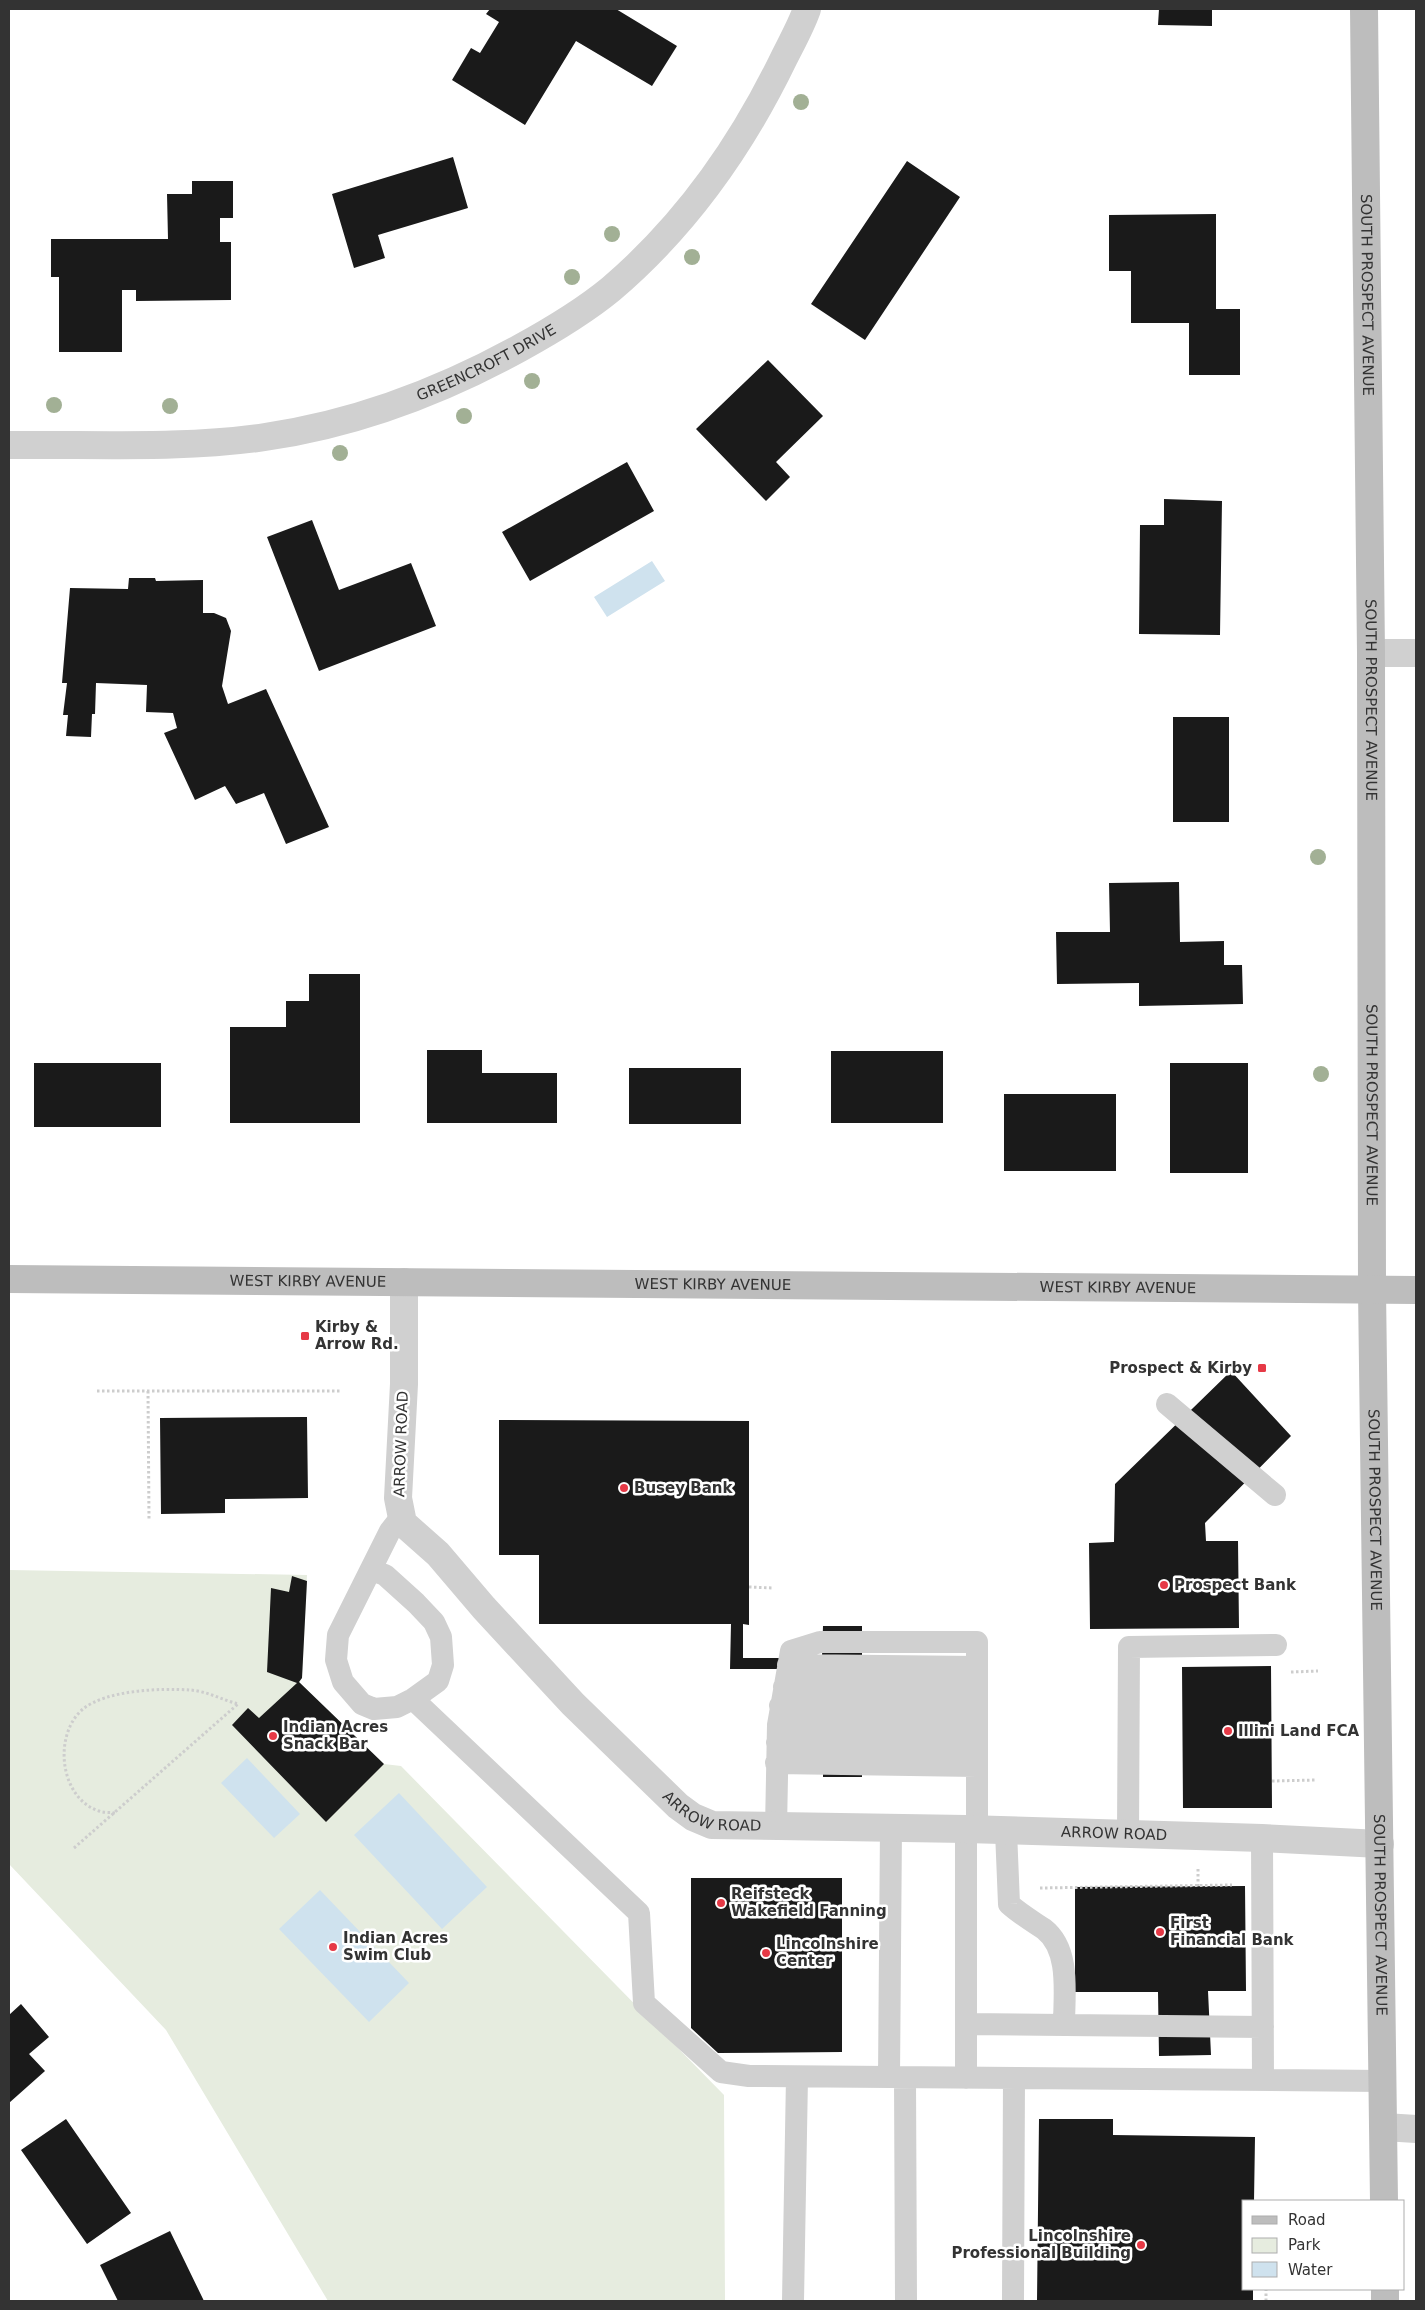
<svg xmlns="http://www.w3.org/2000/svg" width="1425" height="2310" viewBox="0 0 1425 2310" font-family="'DejaVu Sans',sans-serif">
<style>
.green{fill:#e6ecdf}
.water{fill:#cfe2ee}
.building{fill:#1a1a1a}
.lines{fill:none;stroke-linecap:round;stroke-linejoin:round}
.path{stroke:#cdcdcd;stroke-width:3;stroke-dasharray:2.5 2.5;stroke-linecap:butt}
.lane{stroke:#d0d0d0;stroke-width:22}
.street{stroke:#d0d0d0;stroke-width:28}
.secondary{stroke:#bdbdbd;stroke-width:28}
.tree{fill:#a2b095}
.poi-dot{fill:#e63946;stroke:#fff;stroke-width:2}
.labels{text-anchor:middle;stroke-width:5;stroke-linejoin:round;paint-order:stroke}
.street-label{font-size:15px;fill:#333;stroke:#fff}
.poi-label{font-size:15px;font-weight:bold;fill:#333;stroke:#fff;text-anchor:start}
</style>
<rect width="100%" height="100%" fill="#fff"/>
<!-- green -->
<path class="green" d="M9,1570l298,5 -5,103 -3,4 85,82 17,2 323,329 1,206h-397l-162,-271 -157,-166z"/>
<!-- water -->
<path class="water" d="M652,561l13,20 -58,36 -13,-20z
M247,1758l53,56 -26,24 -53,-55z
M399,1793l88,94 -45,42 -88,-94z
M320,1890l89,93 -40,39 -90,-93z"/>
<!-- building -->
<path class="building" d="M490,9h126l61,37 -25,40 -76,-45 -51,84 -73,-45 19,-32 9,5 19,-31 -13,-8z
M1159,9h53v17l-54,-1z
M453,157l15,51 -90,27 7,23 -31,10 -22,-74z
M907,161l53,36 -95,143 -54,-36z
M192,181h41v37h-13v24h11v58l-95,1v-11h-14v62h-63v-75h-8v-38h117l-1,-45h25z
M1216,214v95h24v66h-51v-52h-58v-52h-22v-56z
M768,360l55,56 -47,46 14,15 -24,24 -70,-72z
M627,462l27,49 -124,70 -28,-49z
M1164,499l58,2 -2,134 -81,-1 1,-109h24z
M312,520l27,70 72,-27 25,63 -117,45 -52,-134z
M129,578h26l1,3 47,-1v33h11l12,5 5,13 -9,55 6,18 38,-15 63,138 -43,17 -22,-51 -28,11 -11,-18 -30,14 -31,-67 13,-5 -4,-15 -27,-1 1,-27 -51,-2 -1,31h-3l-1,23 -25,-1 2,-21h-5l4,-32h-5l8,-95 58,1z
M1173,717h56v105h-56z
M1179,882l1,60 44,-1v24h18l1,39 -104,2v-23l-82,1 -1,-52h54l-1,-49z
M309,974h51v149h-130v-96h56v-26h23z
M427,1050h55v23h75v50h-130z
M831,1051h112v72h-112z
M34,1063h127v64h-127z
M1170,1063h78v110h-78z
M629,1068h112v56h-112z
M1004,1094h112v77h-112z
M1231,1371l60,65 -86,87 1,18h32l1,87 -149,1 -1,-86 25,-1 1,-58z
M307,1417l1,81 -83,1v14l-64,1 -1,-96z
M499,1420l250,1v204l-6,-1v34h79l1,-32h39v151h-39v-108h-93l1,-45h-192v-69h-40z
M292,1576l15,5 -5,97 -3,4 85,82 -58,58 -94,-97 16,-17 11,10 38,-35 -30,-11 4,-84 18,4z
M1271,1666l1,142h-89l-1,-141z
M691,1878h151v174l-124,1 -27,-25z
M1245,1886l1,105h-38l3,64 -52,1 -1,-64h-83v-105z
M21,2004l28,33 -20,17 16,17 -36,32v-88z
M66,2119l65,94 -44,31 -66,-94z
M1039,2119h74v16l142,2 -1,64h-10v88h9v12h-216z
M170,2231l34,70h-86l-18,-36z"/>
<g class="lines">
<!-- path -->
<path class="path" d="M97,1391h245
M148,1391l1,129
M749,1587l24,1
M1291,1672l27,-1
M1272,1781l44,-1
M115,1813c-5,-1 -11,0 -16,-2 -40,-13 -46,-77 -16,-102 23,-19 78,-21 107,-19 16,1 33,10 48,14
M74,1848l164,-144
M1198,1869v17
M1040,1888l192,-3
M1266,2301v-12"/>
<!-- lane -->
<path class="lane" d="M1167,1404l108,91
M371,1570l14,5 31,28 18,19 7,15 2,28 -5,16 -25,18 -16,8 -23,2 -12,-5 -19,-22 -7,-22 2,-25 52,-104 11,-14
M788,1665l189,2
M784,1687l193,1
M413,1699l226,214 5,90 77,69 28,4 635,5
M780,1706l197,3
M778,1725l199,3
M777,1743l200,4
M776,1763l201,3
M776,1828l2,-103 13,-74 29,-9h157v188
M966,1829v249
M1006,1831l3,73c11,10 23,17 35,25 27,21 20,66 20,96
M1128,1835l1,-188 147,-2
M1262,1838l1,242
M966,2024l297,3
M889,2077l2,-250
M905,2078l1,223
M793,2301l4,-224
M1013,2301l1,-223"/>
<!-- street -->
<g class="street">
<path id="s1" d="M9,445c83,-1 175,4 256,-8 90,-13 175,-45 255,-89 31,-17 63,-36 91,-59 74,-63 131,-144 173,-231 8,-16 17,-32 23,-49"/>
<path d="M1371,653h45"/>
<path id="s2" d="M404,1282v102l-6,114 5,25 35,31 46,54 89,96 105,102 15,11 19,8 254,4 296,9 118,6"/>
<path d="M1384,2127l32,2"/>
</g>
<!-- secondary -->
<g class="secondary">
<path id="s3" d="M1364,9l7,644 1,637 12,911"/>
<path id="s4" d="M9,1279l1407,11"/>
<path d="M1385,2289v12"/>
</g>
</g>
<!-- trees -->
<g class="tree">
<circle cx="801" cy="102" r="8"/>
<circle cx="612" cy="234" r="8"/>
<circle cx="692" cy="257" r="8"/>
<circle cx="572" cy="277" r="8"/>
<circle cx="532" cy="381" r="8"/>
<circle cx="54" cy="405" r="8"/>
<circle cx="170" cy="406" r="8"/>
<circle cx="464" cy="416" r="8"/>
<circle cx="340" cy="453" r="8"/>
<circle cx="1318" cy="857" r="8"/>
<circle cx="1321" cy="1074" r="8"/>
</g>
<!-- markers -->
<g class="poi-dot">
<rect x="300" y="1331" width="10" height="10" rx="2.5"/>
<rect x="1257" y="1363" width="10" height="10" rx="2.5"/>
<circle cx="624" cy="1488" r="5"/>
<circle cx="1164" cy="1585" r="5"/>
<circle cx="1228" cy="1731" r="5"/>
<circle cx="273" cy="1736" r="5"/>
<circle cx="721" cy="1903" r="5"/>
<circle cx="1160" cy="1932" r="5"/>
<circle cx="333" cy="1947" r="5"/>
<circle cx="766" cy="1953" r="5"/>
<circle cx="1141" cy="2245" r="5"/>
</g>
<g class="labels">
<!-- street labels -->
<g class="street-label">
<text dy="5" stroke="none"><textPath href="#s3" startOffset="286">SOUTH PROSPECT AVENUE</textPath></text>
<text dy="5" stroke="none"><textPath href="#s1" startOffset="491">GREENCROFT DRIVE</textPath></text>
<text dy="5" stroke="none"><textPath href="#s3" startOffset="691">SOUTH PROSPECT AVENUE</textPath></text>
<text dy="5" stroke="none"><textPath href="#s3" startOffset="1096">SOUTH PROSPECT AVENUE</textPath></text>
<text dy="5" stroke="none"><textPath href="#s4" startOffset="299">WEST KIRBY AVENUE</textPath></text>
<text dy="5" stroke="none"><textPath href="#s4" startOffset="704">WEST KIRBY AVENUE</textPath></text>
<text dy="5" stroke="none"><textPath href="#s4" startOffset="1109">WEST KIRBY AVENUE</textPath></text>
<text transform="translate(401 1444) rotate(-88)" y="5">ARROW ROAD</text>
<text dy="5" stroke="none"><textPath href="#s3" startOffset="1501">SOUTH PROSPECT AVENUE</textPath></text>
<text dy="5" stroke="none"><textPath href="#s2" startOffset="672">ARROW ROAD</textPath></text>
<text dy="5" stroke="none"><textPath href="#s2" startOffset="1078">ARROW ROAD</textPath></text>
<text dy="5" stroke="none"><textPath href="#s3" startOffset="1906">SOUTH PROSPECT AVENUE</textPath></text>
</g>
<!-- poi labels -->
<g class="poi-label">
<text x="315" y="1332">Kirby &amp;<tspan x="315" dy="17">Arrow Rd.</tspan></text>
<text x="1252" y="1373" text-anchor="end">Prospect &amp; Kirby</text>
<text x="634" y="1493">Busey Bank</text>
<text x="1174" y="1590">Prospect Bank</text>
<text x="283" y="1732">Indian Acres<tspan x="283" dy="17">Snack Bar</tspan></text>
<text x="1238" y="1736">Illini Land FCA</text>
<text x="731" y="1899">Reifsteck<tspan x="731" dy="17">Wakefield Fanning</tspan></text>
<text x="1170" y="1928">First<tspan x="1170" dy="17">Financial Bank</tspan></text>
<text x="343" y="1943">Indian Acres<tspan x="343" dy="17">Swim Club</tspan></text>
<text x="776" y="1949">Lincolnshire<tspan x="776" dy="17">Center</tspan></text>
<text x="1131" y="2241" text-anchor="end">Lincolnshire<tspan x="1131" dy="17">Professional Building</tspan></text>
</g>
</g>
<!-- border -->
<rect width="1425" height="2310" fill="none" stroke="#333333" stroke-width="20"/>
<!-- legend -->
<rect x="1242" y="2200" width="162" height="90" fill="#ffffff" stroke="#adadad"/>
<rect x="1252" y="2216" width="25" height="8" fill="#bdbdbd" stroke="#adadad"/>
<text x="1288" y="2225" font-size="15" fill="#333333">Road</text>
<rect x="1252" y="2238" width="25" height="15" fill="#e6ecdf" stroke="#adadad"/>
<text x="1288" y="2250" font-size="15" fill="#333333">Park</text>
<rect x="1252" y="2262" width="25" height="15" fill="#cfe2ee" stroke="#adadad"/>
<text x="1288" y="2275" font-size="15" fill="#333333">Water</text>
</svg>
